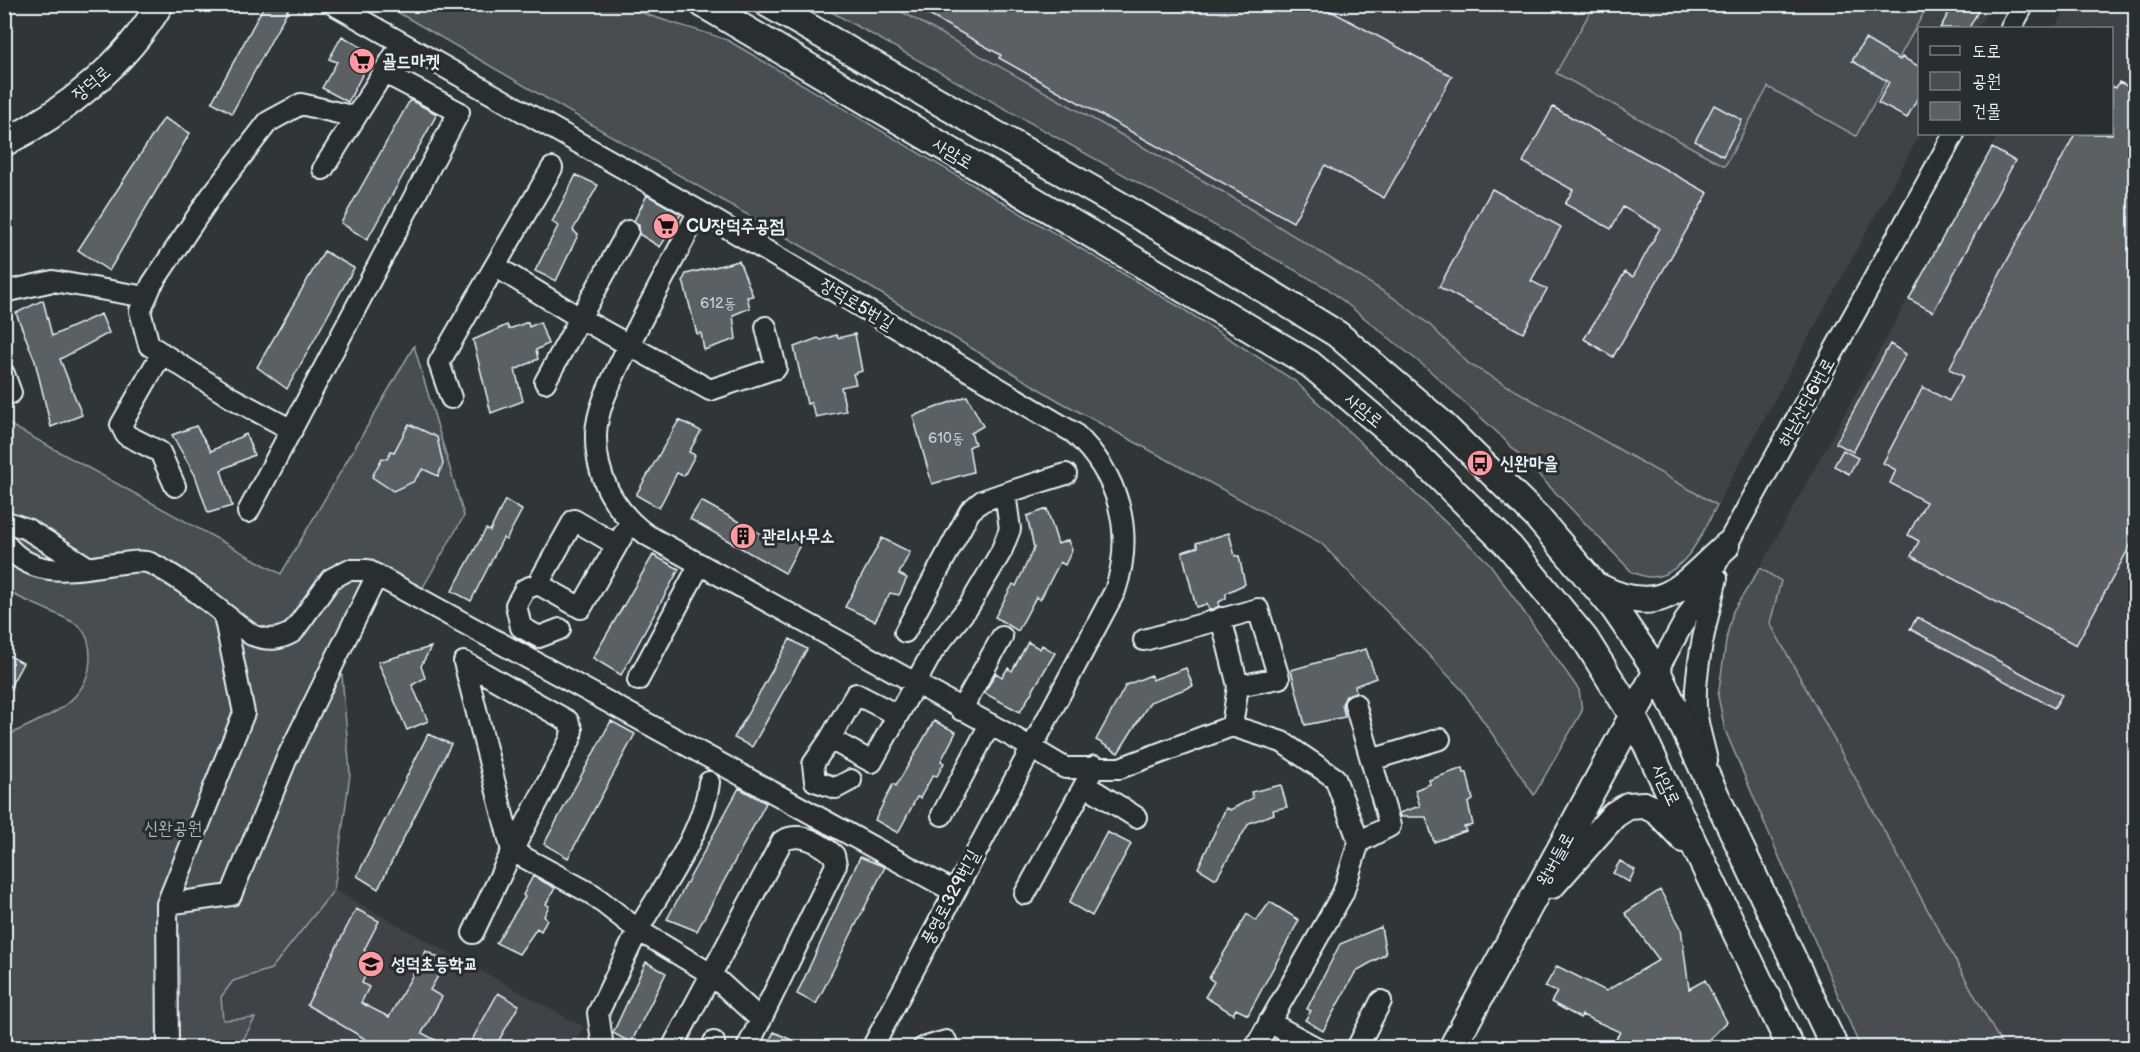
<svg xmlns="http://www.w3.org/2000/svg" width="2140" height="1052" viewBox="0 0 2140 1052" font-family="'Balsamiq Sans','Poor Story',sans-serif">
<style>
.built{fill:#3f4244}
.green{fill:#494d4f;stroke:#989fa4;stroke-width:1.5}
.building{fill:#5c6063;stroke:#e8f1f8;stroke-width:1.5}
.lines{fill:none;stroke-linecap:round;stroke-linejoin:round}
.minor-casing{stroke:#e8f1f8;stroke-width:24}
.major-casing{stroke:#e8f1f8;stroke-width:30}
.minor{stroke:#2a2d2e;stroke-width:20}
.major{stroke:#2a2d2e;stroke-width:26}
.labels{text-anchor:middle;stroke-width:6;stroke-linejoin:round;paint-order:stroke}
.number-label{font-size:15px;fill:#c5cdd3}
.poi-label{font-size:18px;font-weight:bold;fill:#e8f1f8;stroke:#2a2d2e;text-anchor:start}
.street-label{font-size:18px;fill:#e8f1f8;stroke:#2a2d2e}
.park-label{font-size:18px;fill:#b0b8bd;stroke:#2a2d2e}
</style>
<rect width="100%" height="100%" fill="#323536"/>
<filter id="ink" filterUnits="userSpaceOnUse"><feTurbulence type="fractalNoise" baseFrequency=".0167" numOctaves="2"/><feDisplacementMap in="SourceGraphic" scale="12" xChannelSelector="R" yChannelSelector="G"/><feConvolveMatrix kernelMatrix="1 2 1 2 8 2 1 2 1" color-interpolation-filters="sRGB"/></filter>
<g filter="url(#ink)">
<!-- built -->
<path class="built" d="M890,5h1101l-13,23h-58v106l-203,371 -248,-141 -39,-39 -36,-27 -168,-105z
M2068,5h67v1042h-132l-233,-424 11,-41 -21,-14 238,-434h114v-106h-57z
M334,890l250,137 -12,20h-333l10,-18 -8,-9h-19l-3,-12 2,-11 12,-16 38,-12z"/>
<!-- green -->
<path class="green" d="M385,5h238c34,16 71,22 106,36l454,268 112,72 195,183 89,126 3,21 -48,84 -72,-105 -141,-147 -262,-142 -247,-149z
M819,5h71l335,188 169,105 36,27 39,39 248,141c-13,25 -32,72 -67,72 -5,0 -13,-3 -18,-5l-132,-137 -71,-65 -102,-82z
M1594,5h334l-72,131 -88,-49 -43,79 -169,-93z
M414,346l50,170 -42,73 -38,-1 -33,46 -10,28 9,112 -16,116 -63,79 -38,12 -12,16 2,23 32,-2 -16,29h-234v-310c35,-19 85,-31 85,-80 0,-11 -2,-22 -10,-30 -11,-10 -59,-27 -75,-37v-168l276,152z
M1760,568l21,13 -11,42 233,424h-143l-135,-317 -7,-34 9,-61 6,-24z"/>
<!-- building -->
<path class="building" d="M265,4h26l-59,109 -20,-11z
M909,4h409l134,72 -68,122 -59,-33 -32,57 -294,-164 2,-3z
M1954,4h28l-13,24h-29z
M342,36l31,18 -25,48 -26,-14 15,-26 -8,-3z
M1865,39l35,21 2,-3 18,10v26l-13,25 -29,-15 11,-21 -37,-21z
M2119,82l17,8v445l-60,110 -165,-89 8,-15 -11,-6 18,-33 -36,-19 6,-13 -13,-7 40,-76 26,14 14,-25 -14,-7 126,-235h37v-48l4,2z
M410,100l27,14 -70,126 -26,-17z
M1714,105l28,15 -19,36 -28,-15z
M1553,107l155,86 -95,164 -29,-18 41,-67 8,5 27,-49 -37,-21 -12,22 -46,-25 8,-14 -50,-28z
M164,118l26,15 -81,138 -31,-21z
M1992,148l23,13 -82,151 -24,-13z
M576,175l22,10 -25,45 5,5 -22,46 -21,-10 23,-45 -6,-4z
M1492,189l69,38 -30,54 16,8 -24,44 -84,-46z
M647,195l34,19 -21,33 -21,-13v-9l-5,-4z
M324,251l30,17 -67,121 -30,-22z
M739,261l14,35 -6,1 3,11 -17,7 3,24 -32,11 -3,-17 -4,1 -14,-54 3,-6z
M43,300l9,36 49,-22 8,19 -49,26 22,56 -31,12 -16,-66 -19,-48z
M528,322l1,5 11,-5 8,22 -12,6 2,9 -23,11 8,31 -32,12 -18,-73 34,-15 2,4z
M855,334l7,37 -9,3 3,10 -15,3 5,24 -30,6 -5,-14 -4,1 -13,-57 24,-9 3,2 15,-5 2,3z
M1890,344l16,10 -53,98 -17,-9z
M967,396l16,30 -12,7 4,11 -6,3 4,25 -41,12 -19,-68z
M679,420l22,11 -12,21 6,3 -11,21 -7,-3 -18,35 -23,-13z
M409,424l28,13 6,27 -5,12 -15,-7 -10,13 -20,9 -21,-14 10,-19 5,1 4,-8 3,1z
M196,426l15,25 35,-17 8,21 -33,15 11,36 -24,7 -13,-38 -23,-40z
M1843,450l15,8 -9,16 -15,-8z
M505,500l17,10 -16,30 -3,-2 -32,63 -19,-10 34,-62 4,2z
M701,501l73,40 5,-10 21,14 -15,28 -95,-54z
M1047,509l11,35 10,-4 4,10 -7,15 -5,-3 -20,38 -4,-3 -18,34 -23,-14 18,-33 3,2 18,-38 -7,-32z
M1229,533l6,23h4l6,28 -19,9v5l-7,4v4l-5,3 -5,1 -2,-6 -11,3 -14,-55 16,-5 -2,-4z
M882,538l28,14 -11,22 8,4 -8,17 -9,-2 -15,28 -30,-14z
M653,555l26,14 -58,106 -28,-17z
M1917,617l145,78 -8,13 -144,-79z
M790,639l17,10 -55,98 -18,-9z
M1028,642l12,7 2,-4 13,8 -35,59 -36,-19 12,-20 6,4 6,-9 4,3z
M431,647l-10,19 4,12 -13,7 16,36 -21,9 -29,-68z
M1366,649l10,29 -21,8 1,6 -10,4 -4,8 3,13 -40,8 -14,-55z
M4,653l19,10 -19,35z
M1186,668l7,18 -43,16 -32,51 -22,-13 30,-55 25,-10 1,5z
M611,721l24,13 -67,124 -24,-14z
M934,721l22,11 -15,29 3,2 -7,13 -4,-1 -13,23 -3,-1 -19,36 -23,-13 18,-36 3,2z
M428,734l23,10 -73,145 -21,-13z
M1463,768l1,5h3l6,27 -5,3 5,22 -9,2 2,4 -32,11 -8,-25h-26l-1,-4 21,-7 -5,-16 15,-6 -1,-4z
M1281,785l6,22 -14,3 1,4 -25,9 -33,56 -18,-11 28,-60 4,2 23,-12 -2,-6z
M739,788l27,15 -69,128 -30,-12z
M1107,832l24,12 -39,72 -23,-13z
M860,857l25,10 -69,137 -19,-10z
M1620,861l15,9 -6,12 -16,-9z
M533,876l22,12 -9,16 3,2 -5,10 3,3 -6,12 -4,-3 -18,26 -23,-11 29,-46 -2,-2z
M1660,890l21,38 8,61 16,-9 22,42 -26,25h-72l-14,-7 5,-8 -38,-17 -2,3 -29,-16 6,-10 -12,-5 12,-21 49,25 53,-31 -34,-47z
M1270,902l29,18 -51,95 -12,-6 -3,5 -28,-17 9,-15 -5,-4 38,-64 9,7z
M356,909l23,12 -15,29 5,4 -5,9 5,4 -7,16 7,4 -8,16 28,14 37,-66 20,11 -16,28 12,7 -20,36 26,14h-69l-72,-42z
M1381,927l5,27 -30,17 -33,60 -18,-11 6,-9 -4,-2 33,-65z
M646,962l20,11 -35,70 -18,-10z
M498,993l21,12 -24,42h-27z
M774,1032l33,15h-41z"/>
<g class="lines">
<defs>
<path id="minor" d="M333,4l366,207 375,222c45,42 61,99 41,158l-243,457
M2011,28l13,-24
M552,168l-57,98 85,52 130,72 66,-22 -10,-41
M323,169l79,-126
M699,211c-27,51 -55,102 -80,154 -10,21 -22,45 -23,69 -1,42 18,77 51,101l366,202 52,31h55l112,-42 50,16 53,36 24,64 -16,51 -88,155
M4,292l49,-11 93,16
M162,353l-41,72 5,10 34,17 15,34
M4,374l7,19
M545,382l83,-151
M451,398l-12,-35 56,-97
M292,430l-60,-32 -83,-53 -9,-34 12,-27 59,-88 57,-74 33,-18 54,13
M248,512l211,-400 -76,-40
M4,521l23,8 59,37
M4,542c31,42 76,25 119,21 8,-1 20,-3 27,0 35,16 71,50 102,72 16,6 27,5 41,-3l38,-53 17,-9h19l586,321
M617,545l-36,63 -43,-24 36,-64 43,25 13,-22
M538,584l-13,5 -9,16 5,22 18,10 21,-8
M905,632l65,-121 12,-10 23,-8
M1144,640l114,-31 21,69 -41,8 -17,-68
M1657,671l297,-537
M638,680l62,-116
M1355,704l35,122 -31,16
M961,710l41,-73
M897,715l-41,-21 -26,45 42,23 61,-111 36,-45 32,-54 9,-23 -5,-36 61,-19
M1232,726l6,-40
M830,739l-17,25 2,17 21,7 15,-8
M1371,760l69,-21
M1707,761c-3,-15 -8,-30 -10,-45 -6,-36 11,-102 20,-138
M709,782c-5,50 -47,105 -71,148l73,44 50,46
M1085,785l51,32
M942,815l48,-91
M1025,894l70,-128
M167,904l64,-9 56,-137 90,-183
M473,933l39,-82 -48,-189 104,59 4,9 -2,10 -58,111 80,43 46,36 -40,83 5,35
M1269,1022l48,26
M168,1048l-1,-144 77,-191 -20,-98
M672,1048l110,-207c18,-10 37,1 52,14l2,10 -89,183
M712,1048l2,-6
M923,1048l23,-7
M1357,1048l24,-47"/>
<path id="major" d="M703,4l607,360 104,88 96,95 75,92 48,77 158,332
M768,4l453,259 116,71 103,88 97,95 76,90 44,64 178,377
M4,143c61,-31 121,-79 156,-139
M1599,587c63,32 82,0 127,-41
M1552,885l62,-70 14,-9 16,-1 13,6 27,28
M1452,1048l205,-377"/>
</defs>
<!-- minor casing -->
<use href="#minor" class="minor-casing"/>
<!-- major casing -->
<use href="#major" class="major-casing"/>
<!-- minor -->
<use href="#minor" class="minor"/>
<!-- major -->
<use href="#major" class="major"/>
</g>
</g>
<!-- icons -->
<defs>
<symbol id="supermarket-disc" viewBox="-11 -11 22 22"><circle r="9.5" fill="#ff9aa2" stroke="#2a2d2e"/><path d="M-6-5.5h2.5l.6 2H6L4.5 2H-2.5L-4.4-4H-6ZM-1.5 3.2a1.3 1.3 0 1 0 .1 0ZM3 3.2a1.3 1.3 0 1 0 .1 0Z" fill="#111"/></symbol>
<symbol id="bus-disc" viewBox="-11 -11 22 22"><circle r="9.5" fill="#ff9aa2" stroke="#2a2d2e"/><path d="M-5-6H5V4H4V6H2V4H-2V6H-4V4H-5ZM-3.5-4V0h7V-4ZM-3.5 1.2v1.5H-2V1.2ZM2 1.2v1.5H3.5V1.2Z" fill="#111"/></symbol>
<symbol id="building-disc" viewBox="-11 -11 22 22"><circle r="9.5" fill="#ff9aa2" stroke="#2a2d2e"/><path d="M-4-6H4V6H1V3H-1V6H-4ZM-2.5-4.3h1.7v1.8h-1.7ZM.8-4.3h1.7v1.8H.8ZM-2.5-1h1.7V.8h-1.7ZM.8-1h1.7V.8H.8Z" fill="#111"/></symbol>
<symbol id="school-disc" viewBox="-11 -11 22 22"><circle r="9.5" fill="#ff9aa2" stroke="#2a2d2e"/><path d="M0-5L7-2L0 1L-7-2ZM-4 1L0 2.5L4 1V4Q0 6-4 4Z" fill="#111"/></symbol>
</defs>
<g fill-rule="evenodd">
<use href="#supermarket-disc" x="347" y="46" width="30" height="30"/>
<use href="#supermarket-disc" x="651" y="211" width="30" height="30"/>
<use href="#bus-disc" x="1465" y="448" width="30" height="30"/>
<use href="#building-disc" x="728" y="521" width="30" height="30"/>
<use href="#school-disc" x="356" y="949" width="30" height="30"/>
</g>
<g class="labels">
<!-- number labels -->
<g class="number-label">
<text x="718" y="308">612동</text>
<text x="946" y="443">610동</text>
</g>
<!-- poi labels -->
<g class="poi-label">
<text x="382" y="67">골드마켓</text>
<text x="686" y="232">CU장덕주공점</text>
<text x="1500" y="469">신완마을</text>
<text x="762" y="542">관리사무소</text>
<text x="391" y="970">성덕초등학교</text>
</g>
<!-- street labels -->
<g class="street-label">
<text transform="translate(91 83) rotate(-40)" y="6">장덕로</text>
<text transform="translate(953 153) rotate(31)" y="6">사암로</text>
<text transform="translate(857 304) rotate(31)" y="6">장덕로5번길</text>
<text transform="translate(1806 402) rotate(-61)" y="6">하남산단6번로</text>
<text transform="translate(1364 410) rotate(40)" y="6">사암로</text>
<text transform="translate(1666 785) rotate(65)" y="6">사암로</text>
<text transform="translate(1555 859) rotate(-61)" y="6">왕버들로</text>
<text transform="translate(950 897) rotate(-62)" y="6">풍영로329번길</text>
</g>
<!-- park labels -->
<g class="park-label">
<text x="173" y="834">신완공원</text>
</g>
</g>
<!-- margin -->
<rect width="2140" height="1052" fill="none" stroke="#2a2d2e" stroke-width="24"/>
<rect x="12" y="12" width="2116" height="1028" fill="none" stroke="#e8f1f8" stroke-width="2" filter="url(#ink)"/>
<!-- legend -->
<rect x="1918" y="27" width="195" height="108" fill="#2a2d2e" stroke="#767b7f" stroke-width="1.5"/>
<rect x="1930" y="46" width="30" height="9" fill="#2a2d2e" stroke="#767b7f" stroke-width="1.5"/>
<text x="1972" y="57" font-size="18" fill="#e8f1f8">도로</text>
<rect x="1930" y="72" width="30" height="18" fill="#494d4f" stroke="#767b7f" stroke-width="1.5"/>
<text x="1972" y="87" font-size="18" fill="#e8f1f8">공원</text>
<rect x="1930" y="102" width="30" height="18" fill="#5c6063" stroke="#767b7f" stroke-width="1.5"/>
<text x="1972" y="117" font-size="18" fill="#e8f1f8">건물</text>
</svg>
